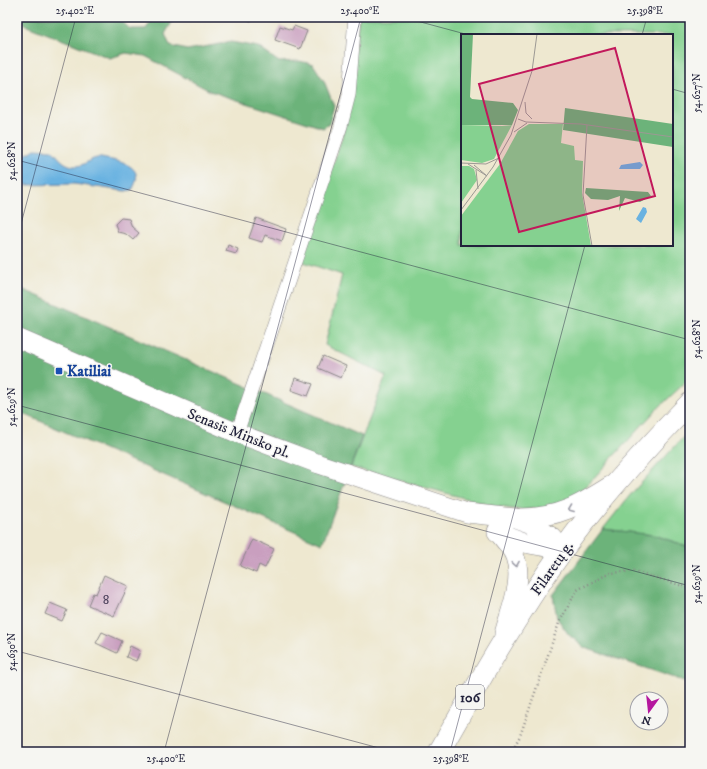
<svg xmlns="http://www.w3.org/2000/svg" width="707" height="769" viewBox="0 0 707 769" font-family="'IM FELL DW Pica',serif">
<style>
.green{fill:#85d190;stroke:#547a66;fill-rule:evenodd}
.forest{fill:#6cb37a;stroke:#476a5a}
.water{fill:#69b2e1;stroke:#466a8e}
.building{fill:#c99fbf}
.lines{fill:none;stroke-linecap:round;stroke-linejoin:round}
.minor-casing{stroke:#888586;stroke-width:14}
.secondary-casing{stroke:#888586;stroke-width:20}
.primary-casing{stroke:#888586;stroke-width:22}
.path{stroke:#888586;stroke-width:2.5;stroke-dasharray:1 3;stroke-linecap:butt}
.minor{stroke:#fff;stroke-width:13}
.secondary{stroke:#fff;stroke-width:19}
.primary{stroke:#fff;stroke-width:21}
.oneway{stroke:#9c9ca7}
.ticks{fill:none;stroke:#22223b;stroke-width:1;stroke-opacity:0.45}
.transit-dot{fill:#1a4fb4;stroke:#f6f6f2;stroke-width:1.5}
.labels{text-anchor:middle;stroke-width:3;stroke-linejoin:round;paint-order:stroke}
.number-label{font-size:13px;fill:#4c415c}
.shield{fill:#f6f6f2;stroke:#626272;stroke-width:1}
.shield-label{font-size:14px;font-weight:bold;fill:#22223b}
.transit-label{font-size:15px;font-weight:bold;fill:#164399;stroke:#f6f6f2;text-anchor:start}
.street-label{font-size:15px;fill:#22223b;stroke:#f6f6f2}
.inset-road{fill:none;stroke:#9c9994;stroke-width:1}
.view{fill:#c2185b;fill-opacity:0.15;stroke:#c2185b;stroke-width:2}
.inset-edge{fill:none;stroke:#22223b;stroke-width:2}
.neatline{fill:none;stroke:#22223b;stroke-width:1.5}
.ticks-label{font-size:10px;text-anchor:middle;fill:#22223b}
</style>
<rect width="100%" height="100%" fill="#f6f6f2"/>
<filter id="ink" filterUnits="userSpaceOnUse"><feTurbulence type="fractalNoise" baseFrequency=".025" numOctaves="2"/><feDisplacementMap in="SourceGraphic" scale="8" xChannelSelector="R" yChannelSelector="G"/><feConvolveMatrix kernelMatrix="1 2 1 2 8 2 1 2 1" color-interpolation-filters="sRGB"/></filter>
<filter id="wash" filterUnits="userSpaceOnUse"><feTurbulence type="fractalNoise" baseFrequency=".012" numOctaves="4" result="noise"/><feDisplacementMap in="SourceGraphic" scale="16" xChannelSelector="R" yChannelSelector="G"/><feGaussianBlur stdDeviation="0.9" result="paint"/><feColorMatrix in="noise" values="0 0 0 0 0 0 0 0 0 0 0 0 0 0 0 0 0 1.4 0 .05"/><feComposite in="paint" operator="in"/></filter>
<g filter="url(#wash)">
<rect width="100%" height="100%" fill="#eee8d0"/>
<!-- green -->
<path class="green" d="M359,17h331v361l-35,33 -75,82 -20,13 -40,4 -27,-4 -142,-39 35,-91 -61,-31 17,-70 -41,-14 42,-127zM462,35h210v210h-210z
M690,430v117l-37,-12 -50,-6 28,-35z"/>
<!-- forest -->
<path class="forest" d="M19,17h98l13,12h16l8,-12h21l-10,17 5,12 17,4 44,-8 27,5 21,15 20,-1 14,3 11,17 10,25 -5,18 -6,4 -113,-37 -65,-35 -19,-3 -16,5 -83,-32z
M17,287l345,149 -40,108 -305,-133z
M603,529l50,6 37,12v136l-105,-35 -16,-13 -12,-17 -4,-23z"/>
<!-- water -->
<path class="water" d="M35,149l17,1c7,7 11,15 22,16 9,1 15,-7 23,-8 4,-1 11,2 15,2 18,4 32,10 20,30l-7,1 -51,-7 -48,1c-11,-5 -13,-18 -5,-27 4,-4 10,-6 14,-9z"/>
<g id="blocks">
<!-- building -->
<path class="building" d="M241,17h12l-2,4z
M280,26l12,4 2,-4 13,5 -7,18 -25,-9z
M121,218l8,1 3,8 7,6 -6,7 -7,-6 -8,-2 -3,-8z
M256,218l30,11 -4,12 -17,-6 -3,7 -13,-4z
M228,245l10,4 -2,5 -10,-3z
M323,356l23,10 -5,12 -23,-10z
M295,378l18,6 -5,12 -17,-6z
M252,539l22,10 -9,19 -6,-3 -3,8 -16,-7z
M104,575l24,11 -14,30 -26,-11 5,-12 3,1z
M50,603l17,7 -5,11 -17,-7z
M102,632l20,9 -5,12 -21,-10z
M130,646l10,5 -4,10 -10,-4z"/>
</g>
</g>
<g filter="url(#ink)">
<use href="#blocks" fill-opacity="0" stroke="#888586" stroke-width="1"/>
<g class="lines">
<defs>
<path id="minor" d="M237,433l104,-307 8,-31 6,-78"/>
<path id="secondary" d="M17,338l220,95 82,31 148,49 48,5 14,5 23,14 11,13
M521,518c37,0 59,-13 89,-32
M497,531c6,8 15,17 18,26 9,24 -5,54 -11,77
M497,532l32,12 34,6"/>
<path id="primary" d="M439,752c39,-69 78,-138 124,-202 38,-53 82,-100 127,-147"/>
</defs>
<!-- minor casing -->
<use href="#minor" class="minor-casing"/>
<!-- secondary casing -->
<use href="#secondary" class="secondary-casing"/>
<!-- primary casing -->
<use href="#primary" class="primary-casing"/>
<!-- path -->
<path class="path" d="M511,752l9,-16 39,-113 18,-33 33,-17 24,-2 56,17"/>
<!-- minor -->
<use href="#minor" class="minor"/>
<!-- secondary -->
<use href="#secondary" class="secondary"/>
<!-- primary -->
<use href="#primary" class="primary"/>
</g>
<!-- one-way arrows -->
<defs><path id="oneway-chevron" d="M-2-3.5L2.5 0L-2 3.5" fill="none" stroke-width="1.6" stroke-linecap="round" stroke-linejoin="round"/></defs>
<g class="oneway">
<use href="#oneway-chevron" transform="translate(571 509) rotate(159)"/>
<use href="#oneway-chevron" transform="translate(516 564) rotate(81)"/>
</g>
</g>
<!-- ticks -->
<path class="ticks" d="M402,17l67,18M642,35l5,-18M672,89l18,5M17,160l673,180M17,239l59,-222M17,405l673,181M17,651l377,101M164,752l197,-735M450,752l135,-507"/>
<!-- markers -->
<rect class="transit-dot" x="55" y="367" width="8" height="8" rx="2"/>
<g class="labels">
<!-- number labels -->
<g class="number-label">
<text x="106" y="604">8</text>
</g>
<!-- shield labels -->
<rect class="shield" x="456" y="685" width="28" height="24" rx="3"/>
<g class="shield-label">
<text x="470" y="702">106</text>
</g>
<!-- transit labels -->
<g class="transit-label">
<text x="67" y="376">Katiliai</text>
</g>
<!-- street labels -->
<g class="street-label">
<text transform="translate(239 433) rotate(22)" y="5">Senasis Minsko pl.</text>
<text transform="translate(552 568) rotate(-55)" y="5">Filaretų g.</text>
</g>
</g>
<!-- overview -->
<g transform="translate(461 34)">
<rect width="212" height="212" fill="#eee8d0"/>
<path d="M68,90h34l-2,19 13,3 1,14 8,1 -1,32 9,53h-130v-30l39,-52 18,-33zM0,91l41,1 10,-1 -18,34 -12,4 -21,-3zM0,132h8l5,3 3,11 -16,23z" fill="#85d190"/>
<path d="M0,0h12l-3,63 2,2 41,4 5,7 -6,15h-51zM104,74l108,16v23l-110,-17zM125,154l62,4 3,4 -11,6 -15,-4 -6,13 1,-15 -12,4 -17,-1 -6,-6z" fill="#6cb37a"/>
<path d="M179,128l3,3 -3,4h-21l2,-4zM182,173l3,1 1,4 -6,11 -5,-4z" fill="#69b2e1"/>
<path class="inset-road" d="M64,68l1,11 6,6M57,85l8,3 55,2 92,13M126,91l-4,70 9,51M53,98l13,-9M0,129l25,1 13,-6M7,130l19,12M13,131l13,11M15,136l2,19M0,176l32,-43 18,-32 21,-64 5,-37"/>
<path class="view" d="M154,14l40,148 -136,36 -40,-148z"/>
<rect width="212" height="212" class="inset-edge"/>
</g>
<!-- margin -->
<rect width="707" height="769" fill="none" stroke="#f6f6f2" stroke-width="44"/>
<!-- north arrow -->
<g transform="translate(649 711) rotate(195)"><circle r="19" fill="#f6f6f2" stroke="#a1a1a9"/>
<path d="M0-3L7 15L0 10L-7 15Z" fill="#b5179e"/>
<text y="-6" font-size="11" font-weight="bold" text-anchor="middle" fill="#22223b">N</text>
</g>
<rect x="22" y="22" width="663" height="725" class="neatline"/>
<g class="ticks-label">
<text x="75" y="14">25.402°E</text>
<text x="360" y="14">25.400°E</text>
<text x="645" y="14">25.398°E</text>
<text transform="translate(696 93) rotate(-90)" y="4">54.627°N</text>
<text transform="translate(11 161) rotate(-90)" y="4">54.628°N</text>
<text transform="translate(696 339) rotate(-90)" y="4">54.628°N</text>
<text transform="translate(11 407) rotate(-90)" y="4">54.629°N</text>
<text transform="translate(696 584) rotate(-90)" y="4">54.629°N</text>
<text transform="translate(11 652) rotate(-90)" y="4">54.630°N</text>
<text x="166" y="762">25.400°E</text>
<text x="451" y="762">25.398°E</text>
</g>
</svg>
